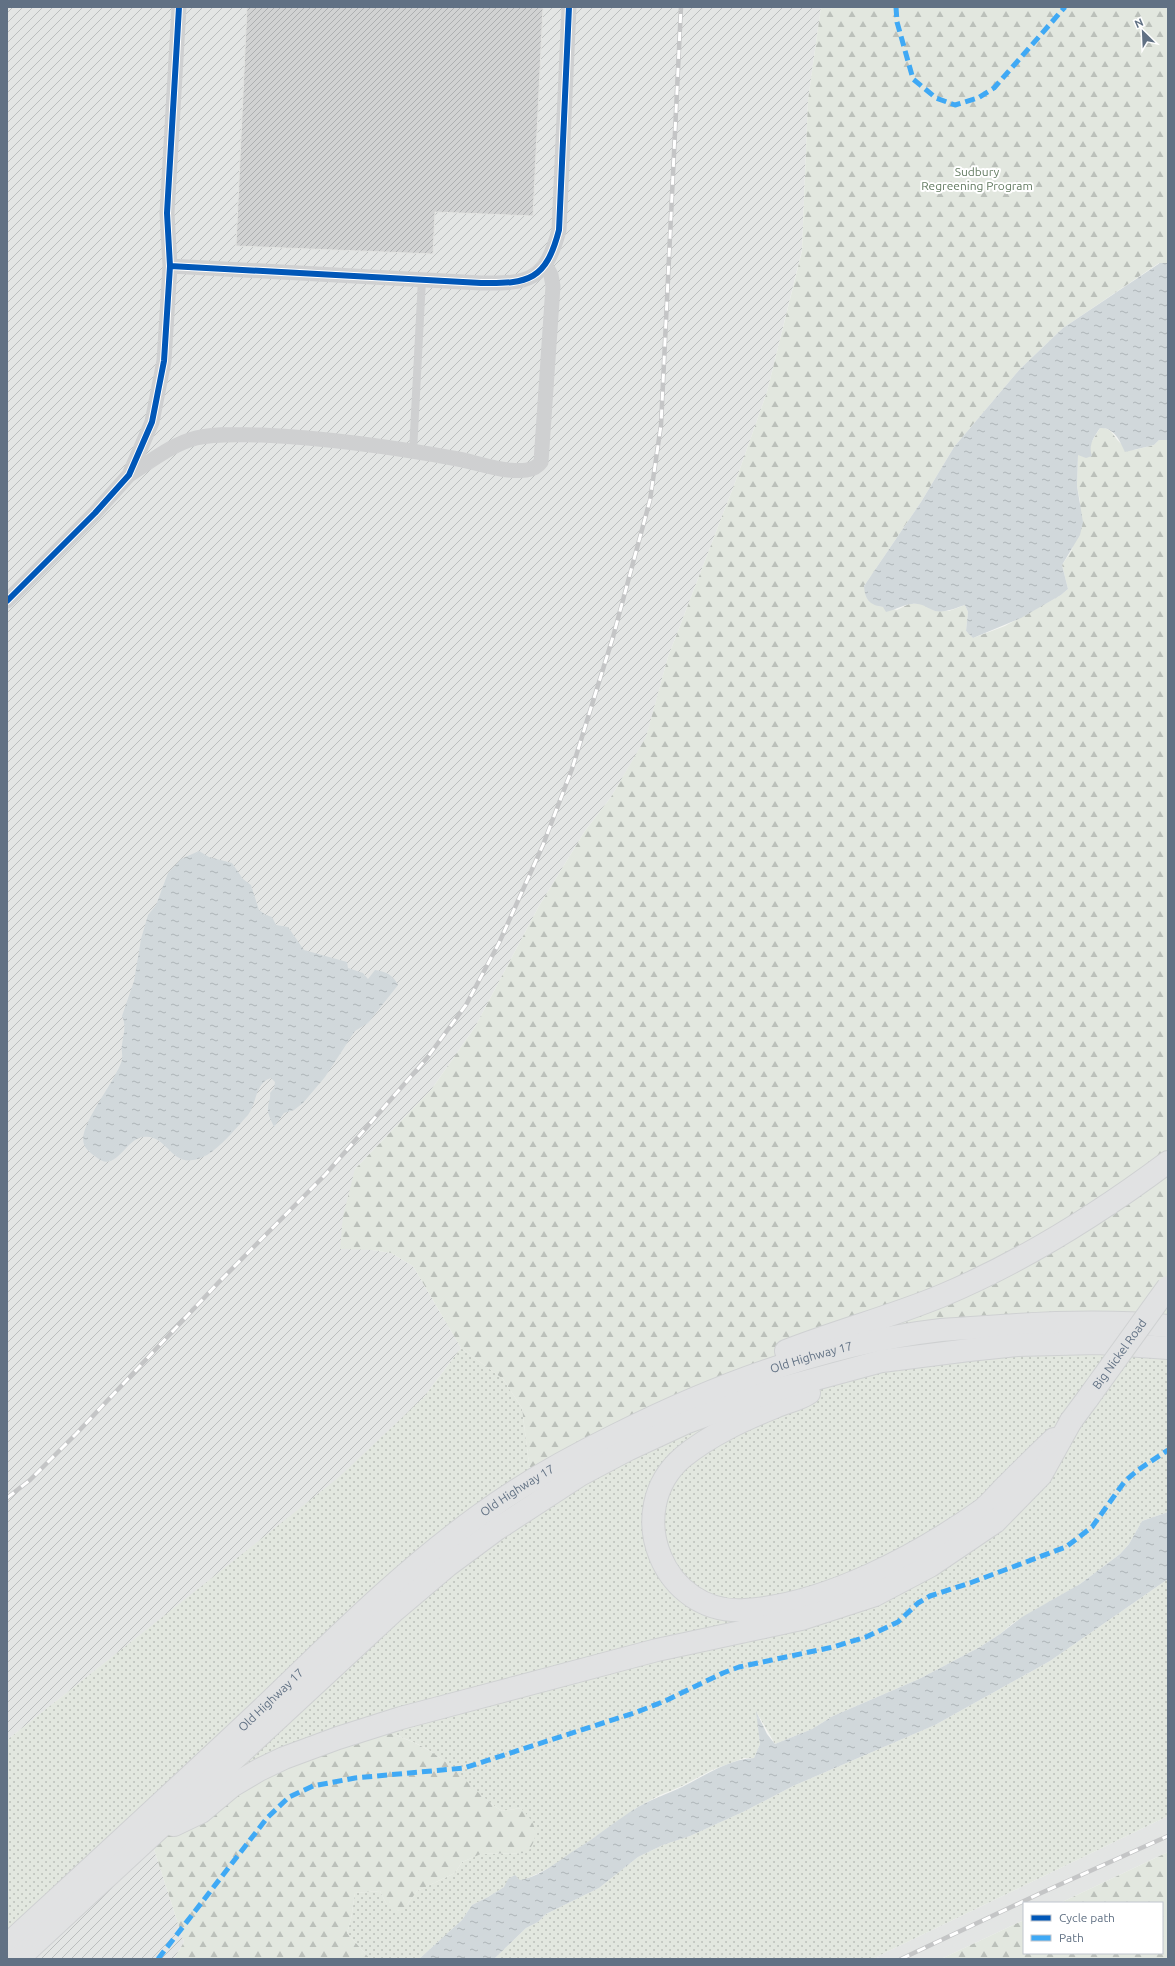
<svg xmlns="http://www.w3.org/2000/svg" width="1175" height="1966" viewBox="0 0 1175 1966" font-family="Ubuntu,sans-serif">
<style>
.built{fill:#e3e5e4}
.industrial{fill:url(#industrial-furrows)}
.grass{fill:url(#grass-dots)}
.forest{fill:url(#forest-firs)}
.water{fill:url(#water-ripples)}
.building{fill:url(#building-hatch);stroke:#e2e3e1}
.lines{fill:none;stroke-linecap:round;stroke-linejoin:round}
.secondary-casing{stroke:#cfd1d2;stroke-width:24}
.primary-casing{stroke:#cfd1d2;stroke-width:24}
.service{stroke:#cfd0d1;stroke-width:8}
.minor{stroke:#cfd0d1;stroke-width:15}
.secondary{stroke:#e1e2e3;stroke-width:22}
.primary{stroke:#e1e2e3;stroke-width:22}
.rail-casing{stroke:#c4c5c6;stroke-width:4.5}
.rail{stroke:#fff;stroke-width:3;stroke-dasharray:9;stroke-linecap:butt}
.secondary-bridge-casing{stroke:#cfd1d2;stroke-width:24;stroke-linecap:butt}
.secondary-bridge{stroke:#e1e2e3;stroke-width:22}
.quiet{stroke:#3fa9f5;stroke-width:5;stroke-dasharray:10 5;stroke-linecap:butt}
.cycleway-casing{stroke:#fff;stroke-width:8}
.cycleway{stroke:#0057b8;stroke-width:6}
.labels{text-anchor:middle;stroke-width:4;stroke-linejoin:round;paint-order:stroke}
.park-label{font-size:12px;fill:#637b61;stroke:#fff}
.street-label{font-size:12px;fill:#617184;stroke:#fff}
</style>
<defs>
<pattern id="industrial-furrows" width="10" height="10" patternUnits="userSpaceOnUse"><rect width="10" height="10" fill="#e3e5e4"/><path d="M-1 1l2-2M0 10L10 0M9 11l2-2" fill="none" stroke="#bbbebe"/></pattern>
<pattern id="grass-dots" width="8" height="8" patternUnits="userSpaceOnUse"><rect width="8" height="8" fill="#e2e7df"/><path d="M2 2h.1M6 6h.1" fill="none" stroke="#bbc0ba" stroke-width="1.8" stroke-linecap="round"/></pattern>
<pattern id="forest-firs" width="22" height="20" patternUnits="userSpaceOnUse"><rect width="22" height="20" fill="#e2e7df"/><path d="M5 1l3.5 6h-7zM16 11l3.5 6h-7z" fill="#bbc0ba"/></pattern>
<pattern id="water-ripples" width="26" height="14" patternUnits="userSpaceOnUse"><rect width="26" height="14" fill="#d1d8db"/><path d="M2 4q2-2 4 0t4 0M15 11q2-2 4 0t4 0" fill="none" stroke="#adb4b7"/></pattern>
<pattern id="building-hatch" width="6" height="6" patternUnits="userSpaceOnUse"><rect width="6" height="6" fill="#d1d2d2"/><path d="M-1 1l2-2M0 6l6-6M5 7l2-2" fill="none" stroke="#adafb0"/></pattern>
</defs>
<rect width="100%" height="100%" fill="#f3f4f1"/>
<!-- built -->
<path class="built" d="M1168,1816v36l-108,51h-36v17l-83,39h-69z"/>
<!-- industrial -->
<path class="industrial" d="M7,7h814l-13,93 -6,150 -35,142 -31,88 -68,177 -22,81 -35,59 -26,34 -46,75 -64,121 -44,63 -76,79 17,81 19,3 22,13 48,82 -37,49 -86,82 -331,261z
M151,1840l33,102 -10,17h-153z"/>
<!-- grass -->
<path class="grass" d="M461,1348l42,31 19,29 9,72 -524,463v-203l331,-262 86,-81z
M1168,1349v163l-26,9 -13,23 -9,10 -40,30 -67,39 -13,11 -20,13 -61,32 -86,37 -21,13 -37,15 -18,-31 3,31 -6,14h-10l-32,12 -32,17 -20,8 -24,13 -79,56 -31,15 -22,8 -16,10 -16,8 -10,15 -43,39h-49l-23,-26 4,-14 4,-26 25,-2 7,14h20l10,-14 38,-18 7,-11 19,-8 46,-1 -6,-45 -19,3c-24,-15 -41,-37 -63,-54 -19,-15 -46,-23 -70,-31l-208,104 235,-219 233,-161 253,-88z
M1168,1579v237l-296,143h-378l32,-31 12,-6 8,-8 53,-26 39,-31 25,-12 27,-9 55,-25 48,-25 142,-61 115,-64z"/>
<!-- forest -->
<path class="forest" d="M821,7h347v256h-9l-96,65 -43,41 -66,78 -33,55 -57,84 14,20 19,4 12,-6h13l13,7h14l16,-6 3,7 -2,19 7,7 32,-12 56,-31 7,-6 -6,-24 10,-15 8,-49 -3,-15 1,-32 12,-4 1,-7 9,-15c13,-1 13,10 22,16 4,3 8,4 12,6l20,-5 5,-5h9v884l-326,23 -311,133 -9,-72 -19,-29 -42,-31 -48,-82 -22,-13 -19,-3 -32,-1 3,-33 12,-47 76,-79 44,-63 64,-121 46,-75 26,-34 35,-60 22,-80 68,-177 31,-88 35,-141 6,-151z
M369,1726c24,8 50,16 70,31 23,16 39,39 63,54l19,-3c15,16 20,26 6,45l-46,1 -19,8 -7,11 -38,18 -10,14 -10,9 -10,-9 -7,-14 -25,2 -4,26 -4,14 23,26h-196l10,-17 -33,-102 10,-10z
M1168,1852v107h-227l83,-39v33h138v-50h-102z"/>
<!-- water -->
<path class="water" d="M1160,263h8v177h-9l-5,5 -29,7c-5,-11 -11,-25 -25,-24 -6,9 -12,17 -8,28l-6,2 -8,-3 -1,31 6,36 -3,13 -18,30 6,24 -7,6 -40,23 -48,20 -7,-7 2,-19 -3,-7c-10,3 -19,8 -30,6 -9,-3 -12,-8 -23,-7 -7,0 -17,6 -26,8l-3,-5c-14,-2 -18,-8 -19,-21l57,-84 33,-55 66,-78 43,-41z
M199,851l10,6 23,6 11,16 8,6 8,25 7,5 6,2 4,8 12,2 16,23 43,12 1,6 15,5 5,6 7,-9c12,2 18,5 23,15l-30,38 -13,8 -30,46 -22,26 -9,7 -10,3 -10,14c-2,-6 -7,-13 -6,-19 0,-6 3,-9 2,-15l4,-5 1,-6 -4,-4c-16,5 -14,25 -23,37 -11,12 -27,32 -41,40 -37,20 -37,-22 -64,-18 -18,2 -27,37 -47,20 -4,-3 -11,-8 -12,-13 -7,-17 32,-63 38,-84 1,-4 -1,-10 0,-15 1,-11 5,-18 0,-29l12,-35 7,-42 7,-24 8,-10 12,-32 13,-14z
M1168,1512v67l-118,82 -115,64 -142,61 -48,25 -55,25 -27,9 -25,12 -39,31 -53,26 -8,8 -12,6 -32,31h-75l43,-39 10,-15 16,-8 16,-10 4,-8 7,-4 5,5c20,-3 38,-19 55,-30 22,-13 41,-30 63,-43 14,-8 29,-13 44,-20 22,-11 47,-28 72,-29l6,-14 -4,-33 11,23 8,10 37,-15 21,-13 86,-37 61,-32 20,-13 22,-17 58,-33 40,-30 9,-10 13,-23z"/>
<!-- building -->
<path class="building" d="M247,7h296l-10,209 -98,-4 -2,42 -197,-8z"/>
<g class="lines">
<defs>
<path id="secondary" d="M1071,1421l17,-23"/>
<g id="primary">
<path d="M786,1351c51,-20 104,-34 155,-55 81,-34 156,-81 227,-134"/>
<path d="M809,1393c-10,7 -23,9 -34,14 -32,13 -65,28 -92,50 -62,53 -20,159 62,153 80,-5 172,-54 237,-100 8,-6 15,-15 23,-23 16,-16 32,-32 49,-48"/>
<path d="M174,1825l27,-13 31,-26 27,-16 25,-12 54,-20 63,-20 256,-68 144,-31 74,-24 55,-29 65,-44 46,-47 30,-54"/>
<path id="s1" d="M7,1945c86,-79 172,-158 257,-238 70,-67 137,-135 216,-192 42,-31 89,-57 136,-80 101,-51 212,-92 325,-105 25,-2 51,-3 76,-5 50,-3 101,-4 151,1"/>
<path d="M18,1959l377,-349 52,-44 50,-37 83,-54 49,-26 56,-26 90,-33 107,-29 87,-11 48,-5 81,-2 70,5"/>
</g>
</defs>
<!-- secondary casing -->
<use href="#secondary" class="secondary-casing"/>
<!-- primary casing -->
<use href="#primary" class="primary-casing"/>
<!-- service -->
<path class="service" d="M413,452l9,-173"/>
<!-- minor -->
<path class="minor" d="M170,266l311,17c48,1 65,-3 78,-53l10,-223
M129,475c21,-13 43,-31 67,-37 21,-5 44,-3 66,-3 65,3 131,12 196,24 16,3 33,9 50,11 12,1 26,2 33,-8l12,-176 -2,-11 -6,-11
M7,601l88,-88 34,-38 23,-53 12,-61 6,-95 -3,-53 12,-206"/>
<!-- secondary -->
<use href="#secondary" class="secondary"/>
<!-- primary -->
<use href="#primary" class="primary"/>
<defs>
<path id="rail" d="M7,1498l23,-18 46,-46 143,-152 106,-107 102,-117 39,-53 33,-62 44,-98 29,-76 41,-132 37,-137 11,-75 20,-418
M901,1959l140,-66 127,-57"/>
</defs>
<!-- rail casing -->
<use href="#rail" class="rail-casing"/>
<!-- rail -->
<use href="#rail" class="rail"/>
<defs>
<g id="secondary-bridge">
<path id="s2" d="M1088,1398l80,-111"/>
</g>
</defs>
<!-- secondary-bridge casing -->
<use href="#secondary-bridge" class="secondary-bridge-casing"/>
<!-- secondary-bridge -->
<use href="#secondary-bridge" class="secondary-bridge"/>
<!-- quiet -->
<path class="quiet" d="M896,7l1,15 16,57 23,19 19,7 23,-7 16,-10 71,-81
M158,1959l109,-141 22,-21 24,-11 42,-8 109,-10 173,-56 28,-11 58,-28 16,-6 94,-20 33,-10 32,-15 20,-19 12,-7 40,-13 96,-36 26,-20 33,-46 13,-11 30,-20"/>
<defs>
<path id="cycleway" d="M170,266l311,17c48,1 65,-3 78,-53l10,-223
M7,601l88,-88 34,-38 23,-53 12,-61 6,-95 -3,-53 12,-206"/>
</defs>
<!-- cycleway casing -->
<use href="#cycleway" class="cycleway-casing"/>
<!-- cycleway -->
<use href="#cycleway" class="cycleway"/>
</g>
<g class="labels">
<!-- park labels -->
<g class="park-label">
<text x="977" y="176">Sudbury<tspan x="977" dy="14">Regreening Program</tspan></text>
</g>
<!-- street labels -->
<g class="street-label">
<text dy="4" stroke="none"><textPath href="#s2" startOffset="54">Big Nickel Road</textPath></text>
<text dy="4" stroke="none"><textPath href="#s1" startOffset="1008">Old Highway 17</textPath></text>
<text dy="4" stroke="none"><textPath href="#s1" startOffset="684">Old Highway 17</textPath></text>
<text dy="4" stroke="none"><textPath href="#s1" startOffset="360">Old Highway 17</textPath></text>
</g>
</g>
<!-- border -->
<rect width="1175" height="1966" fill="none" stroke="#617184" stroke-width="16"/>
<!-- legend -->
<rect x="1023" y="1902" width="140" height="52" fill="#ffffff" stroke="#c0c6ce"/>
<rect x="1031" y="1915" width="20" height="6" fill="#0057b8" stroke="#c0c6ce"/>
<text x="1059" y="1922" font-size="12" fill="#617184">Cycle path</text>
<rect x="1031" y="1935" width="20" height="6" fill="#3fa9f5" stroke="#c0c6ce"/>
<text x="1059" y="1942" font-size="12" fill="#617184">Path</text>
<!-- north arrow -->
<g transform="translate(1143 32) rotate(336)" stroke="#ffffff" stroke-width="3" paint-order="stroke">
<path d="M0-3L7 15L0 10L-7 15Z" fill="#617184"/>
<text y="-6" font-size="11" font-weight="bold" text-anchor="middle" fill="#617184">N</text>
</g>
</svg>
